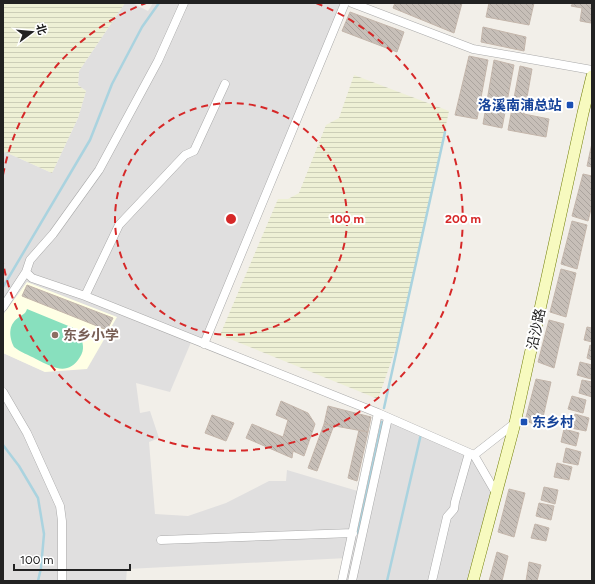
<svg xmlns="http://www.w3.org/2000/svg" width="595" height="584" viewBox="0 0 595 584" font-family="Figtree,'Noto Sans SC',sans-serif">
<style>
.residential{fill:#e0dfdf}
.education{fill:#ffffe5}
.farmland{fill:url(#farmland-rules)}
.pitch{fill:#88e0be}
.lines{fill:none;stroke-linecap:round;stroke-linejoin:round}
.stream{stroke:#aad3df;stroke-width:2.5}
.building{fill:url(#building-back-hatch);stroke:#c4b6ab}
.street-casing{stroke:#a9a9a9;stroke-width:9}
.secondary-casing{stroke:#707d05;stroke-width:12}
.street{stroke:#fff;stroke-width:8}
.secondary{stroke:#f7fabf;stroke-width:11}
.ring{fill:none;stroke:#d62828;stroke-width:2;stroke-dasharray:7 5}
.transit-dot{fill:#1a4fb4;stroke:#fff;stroke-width:1.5}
.education-dot{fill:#8d6e63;stroke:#fff;stroke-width:1.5}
.labels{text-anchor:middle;stroke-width:4;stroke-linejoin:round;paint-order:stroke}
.transit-label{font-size:14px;font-weight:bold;fill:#164399;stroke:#fff;text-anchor:end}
.street-label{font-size:14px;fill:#222;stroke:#fff}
.education-label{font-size:14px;font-weight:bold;fill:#785e54;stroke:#fff;text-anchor:start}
.centre{fill:#d62828;stroke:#fff;stroke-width:2}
.ring-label{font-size:12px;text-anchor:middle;font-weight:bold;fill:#d62828;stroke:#fff;stroke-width:4;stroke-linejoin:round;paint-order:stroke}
</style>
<defs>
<pattern id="farmland-rules" width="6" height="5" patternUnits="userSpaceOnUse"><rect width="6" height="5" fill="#eef0d5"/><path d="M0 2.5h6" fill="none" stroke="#ccceb7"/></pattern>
<pattern id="building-back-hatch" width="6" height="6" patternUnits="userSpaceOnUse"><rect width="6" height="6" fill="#c7bfb8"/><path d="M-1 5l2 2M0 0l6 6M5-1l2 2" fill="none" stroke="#aba49e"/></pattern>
</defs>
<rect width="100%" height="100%" fill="#f2efe9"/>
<!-- residential -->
<path class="residential" d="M125,3h7l16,8 5,-8h192l-141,341 -12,-4 -22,52 -34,-9 4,30 10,-2 9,27 -10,4 6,72 33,2 38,-13 43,-22h17l1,-11 74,22 -14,66 -220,11 -1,12h-123v-228l42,19 -18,-90 -24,33v-164l49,22 26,-55 8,-27 -8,-6 1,-14z
M378,413l96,42 22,38 -23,88h-129z"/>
<!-- education -->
<path class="education" d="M27,282l90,35 -30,52 -42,3 -42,-19v-38z"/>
<!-- farmland -->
<path class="farmland" d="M3,3h122l-46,68 -1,14 8,6 -8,27 -26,55 -49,-22z
M354,75l95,36 -50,228 -21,60 -158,-64 58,-136h10l11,-6 27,-68 13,-7z"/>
<!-- pitch -->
<path class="pitch" d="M27,309l61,25 -2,4 -6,-2c3,6 5,14 0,21 -12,20 -28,10 -44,2 -7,-4 -16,-7 -22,-12 -5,-10 -6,-22 4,-29 4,-4 7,-3 9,-9z"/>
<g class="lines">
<!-- stream -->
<path class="stream" d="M3,287l87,-147 22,-56 30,-57 17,-24
M384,408l61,-276
M3,445l16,21 19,32 6,36 -3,34 -3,13
M358,533l24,-111
M387,581l34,-147"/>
</g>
<!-- building -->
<path class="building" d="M395,3h67l-8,30 -61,-25z
M489,3h45l-5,22 -43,-8z
M573,3h19l-1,20 -11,-2 2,-13 -11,-2z
M350,12l54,20 -7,20 -55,-21z
M483,27l43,10 -2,14 -43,-9z
M469,56l19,4 -11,59 -22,-4z
M494,60l20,5 -12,63 -19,-4z
M520,66l12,3 -8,45 25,5 -3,18 -38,-7z
M592,143v24l-5,-1z
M583,174l9,2v29l-4,16 -16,-5z
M572,221l15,4 -10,44 -16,-5z
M561,269l15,4 -10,44 -16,-5z
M27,285l86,33 -6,12 -85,-34z
M549,320l15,4 -10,44 -16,-6z
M587,327l5,1v14l-8,-2z
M590,345l2,1v14l-5,-2z
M580,362l12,3 -1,14 -14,-4z
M536,379l15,3 -10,44 -16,-5z
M582,380l10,2v15l-13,-4z
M572,396l14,4 -3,13 -15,-4z
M281,401l27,12 7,11 -11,32 -11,-5 -1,7 -46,-20 6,-14 31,13 5,-17 -12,-5z
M328,406l43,11 -3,15 -44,-8z
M575,414l14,4 -3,13 -15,-3z
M212,415l22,8 -8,18 -21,-8z
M324,424l10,1 -17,46 -9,-3z
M564,429l15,4 -3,13 -15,-4z
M359,430l9,2 -11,49 -9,-3z
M566,448l15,4 -3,13 -15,-3z
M557,463l15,4 -3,13 -15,-3z
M544,487l14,3 -3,14 -14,-4z
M509,489l16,4 -11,44 -16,-5z
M539,503l15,3 -3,14 -15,-4z
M535,524l14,4 -3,13 -15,-3z
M497,552l11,4 -6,25h-13z
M529,562l12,3 -4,16h-11z"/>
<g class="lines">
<defs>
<path id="street" d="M184,3l-26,58 -59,109 -46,64 -23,26 -4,12 6,6 53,18 293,117 96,42 22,38
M352,3l121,46 119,21
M85,296l34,-71 66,-70 9,-4 31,-67
M3,307l23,-35
M204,344l141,-341
M3,392l24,41 33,73 2,15v60
M474,455l41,-32
M161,540l192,-7
M342,581l36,-168
M352,581l36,-163
M432,581l15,-64 7,-8 1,-7 14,-49"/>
<path id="secondary" d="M473,581l42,-158 68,-310 9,-37"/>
</defs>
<!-- street casing -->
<use href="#street" class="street-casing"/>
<!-- secondary casing -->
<use href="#secondary" class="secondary-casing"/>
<!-- street -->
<use href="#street" class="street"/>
<!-- secondary -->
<use href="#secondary" class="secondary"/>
</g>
<!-- distance rings -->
<g class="ring">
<circle cx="231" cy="219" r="116"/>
<path d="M3 175A232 232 0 0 1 146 3M316 3A232 232 0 1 1 3 263"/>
</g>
<!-- markers -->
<g class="transit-dot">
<rect x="566" y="101" width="8" height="8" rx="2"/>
<rect x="520" y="418" width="8" height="8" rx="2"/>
</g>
<circle class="education-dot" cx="55" cy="335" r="4"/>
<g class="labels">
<!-- transit labels -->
<g class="transit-label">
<text x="562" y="110">洛溪南浦总站</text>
<text x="532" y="427" text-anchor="start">东乡村</text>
</g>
<!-- street labels -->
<g class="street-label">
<text transform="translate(536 329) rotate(-78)" y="5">沿沙路</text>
</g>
<!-- education labels -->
<g class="education-label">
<text x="63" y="340">东乡小学</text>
</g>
</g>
<circle cx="231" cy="219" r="6" class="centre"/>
<g class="ring-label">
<text x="347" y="223">100 m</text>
<text x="463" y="223">200 m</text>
</g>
<!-- border -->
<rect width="595" height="584" fill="none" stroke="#222222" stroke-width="8"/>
<!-- north arrow -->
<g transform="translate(32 32) rotate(74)" stroke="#ffffff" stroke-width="3" paint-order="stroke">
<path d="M0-3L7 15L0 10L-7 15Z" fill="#222222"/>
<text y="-6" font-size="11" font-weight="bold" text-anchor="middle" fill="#222222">北</text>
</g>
<!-- scale -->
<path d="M14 564v6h116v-6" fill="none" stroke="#222222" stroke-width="2"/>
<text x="20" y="564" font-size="12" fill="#222222" stroke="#ffffff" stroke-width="3" paint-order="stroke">100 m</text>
</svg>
